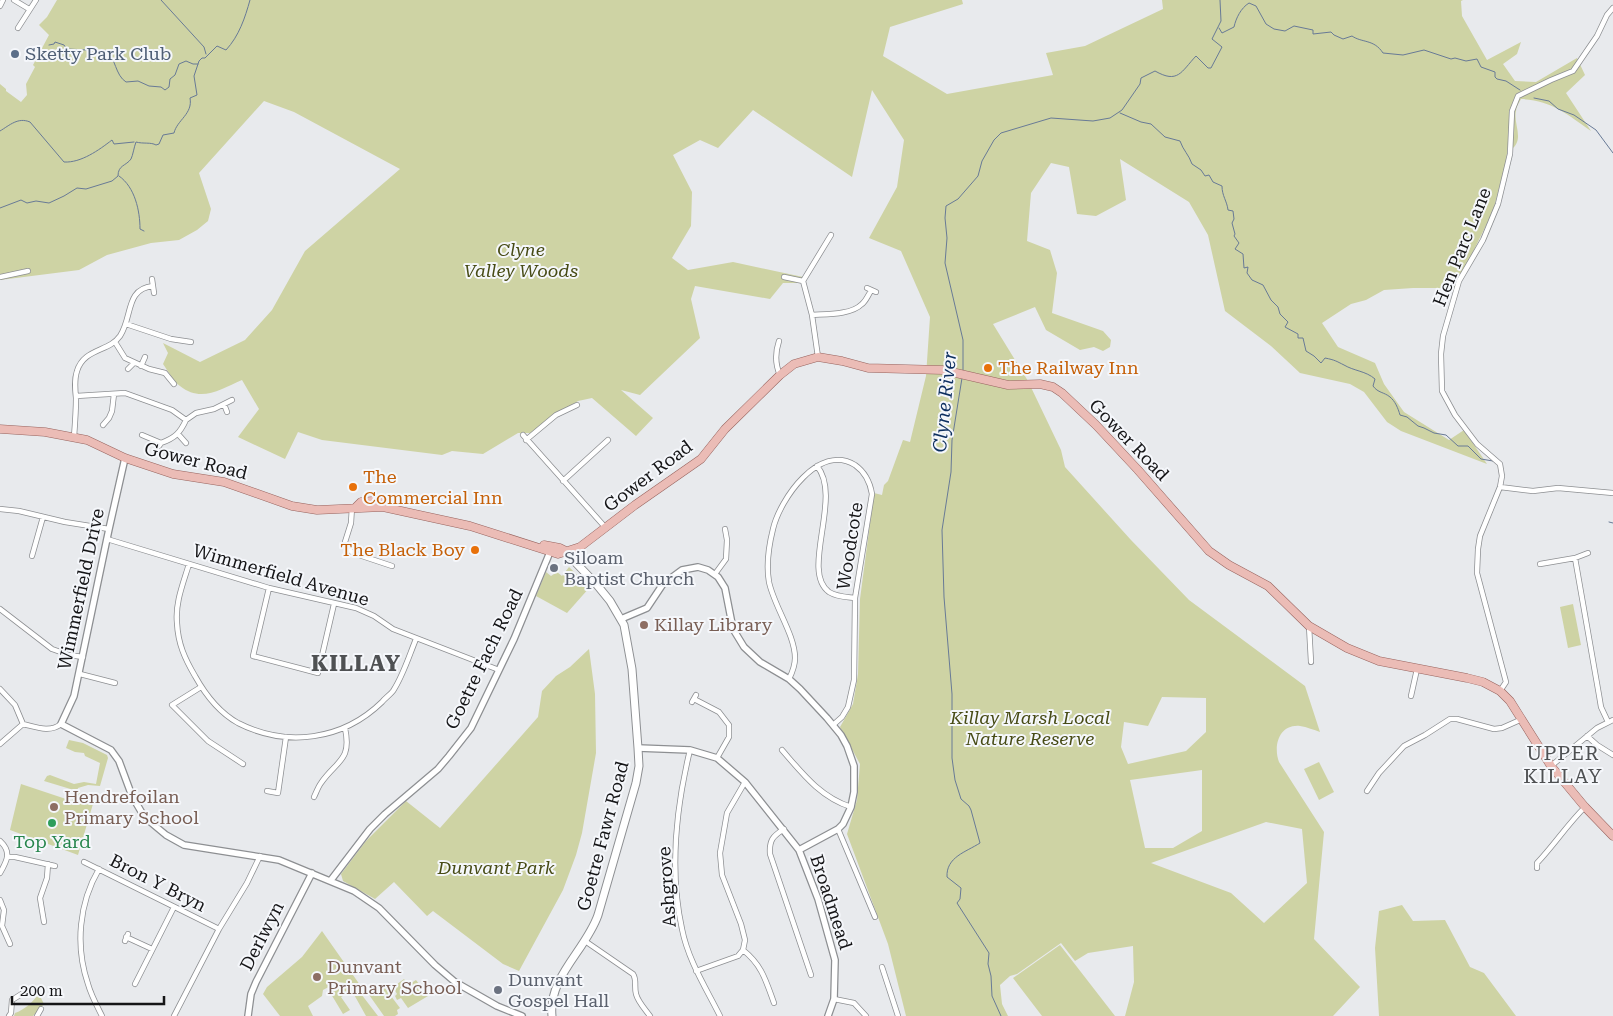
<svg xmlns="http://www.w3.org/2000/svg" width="1613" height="1016" viewBox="0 0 1613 1016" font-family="'Roboto Serif',serif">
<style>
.green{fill:#ced3a4;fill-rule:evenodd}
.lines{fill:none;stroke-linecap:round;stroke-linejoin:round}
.stream{stroke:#687a96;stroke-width:1}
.minor-casing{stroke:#8d8f92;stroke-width:6}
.tertiary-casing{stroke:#8d8f92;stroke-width:8}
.secondary-casing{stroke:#8d8f92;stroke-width:9}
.primary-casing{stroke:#97645f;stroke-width:9}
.minor{stroke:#fff;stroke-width:4.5}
.tertiary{stroke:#fff;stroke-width:5.5}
.secondary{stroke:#fff;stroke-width:7}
.primary{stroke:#ebbcb6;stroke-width:8}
.service-dot{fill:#5c6f8a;stroke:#f5f7fb;stroke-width:2}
.food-dot{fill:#e8710a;stroke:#f5f7fb;stroke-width:2}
.worship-dot{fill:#6b7280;stroke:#f5f7fb;stroke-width:2}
.education-dot{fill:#8d6e63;stroke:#f5f7fb;stroke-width:2}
.leisure-dot{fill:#2e9e5b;stroke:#f5f7fb;stroke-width:2}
.labels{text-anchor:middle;stroke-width:4;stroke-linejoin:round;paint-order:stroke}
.service-label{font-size:18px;fill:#4e5e75;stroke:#f5f7fb;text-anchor:start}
.street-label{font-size:18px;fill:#151517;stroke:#f5f7fb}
.park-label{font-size:18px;font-style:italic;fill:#474b15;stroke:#f5f7fb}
.food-label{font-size:18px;fill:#c56008;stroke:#f5f7fb;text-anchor:start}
.worship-label{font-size:18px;fill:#5b616d;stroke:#f5f7fb;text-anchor:start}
.education-label{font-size:18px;fill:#785e54;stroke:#f5f7fb;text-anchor:start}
.leisure-label{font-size:18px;fill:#27864d;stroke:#f5f7fb}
.water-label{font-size:19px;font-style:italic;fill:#0d2f5f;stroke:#f5f7fb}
.quarter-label{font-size:20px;letter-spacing:1px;fill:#4f5153;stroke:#f5f7fb}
.district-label{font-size:22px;font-weight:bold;letter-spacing:1px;fill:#4f5153;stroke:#f5f7fb}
</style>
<rect width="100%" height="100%" fill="#e8eaed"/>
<!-- green -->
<path class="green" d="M57,0h905l1,4 -73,23 -7,29 64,38 106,-19 -7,-22 39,-7 78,-37 -1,-9h301l-2,1 1,15 25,44 34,-18 -4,12 -14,10 12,17 21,1 41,-24 8,17 -19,18 25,38c-24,-17 -40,-31 -70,-32 -2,4 -5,8 -5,12 -3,12 8,27 -3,37v-18l-3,-3 -4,35 -13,49 -39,80 -5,-3h-36l-29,2 -18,10 -15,4 -29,19 16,24 37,16 9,21 20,28 45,28 15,-10 23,34 -86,-33 -14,-9 -23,-30 -14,-8 -50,-11 -29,-27 -46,-35 -17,-76 -19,-33 -69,-43 6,41 -30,16 -19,-2 -8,-47 -18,-4 -20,30 -4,48 23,9 7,23 -5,40 51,18 8,9 -1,7 -7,4 -9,-4 -14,3 -34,-20 -11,-23 -42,17 35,57 33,69 4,17 66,73 58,60 116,86 15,46c-6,-2 -13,-5 -20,-6 -21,-2 -27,20 -21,36l45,70 -10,107 46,48 -27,29h-208l9,-34 -1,-36 -45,7 -13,8 -14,-18 -44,31 -7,2 -10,9 2,19 6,12h-102l-18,-72 -41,-110 10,-34 3,-36 -20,-37 13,-23 5,-30 2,-75 14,-106 8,2 2,-10 4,-4 15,-41 7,2 16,-66 4,-59 -29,-66 -32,-13 28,-51 7,-47 -32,-50 -20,87 -99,-67 -35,38 -18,-8 -27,15 19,37 -1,34 -19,32 16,12 45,-8 70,15 -5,6h-15l-13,16 -75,-13 -4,13 9,39 -60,57 -19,-5 32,28 -17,18 -44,-38 -14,3 -48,32h-12l-35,21 -31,-3 -10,4 -120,-15 -24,-8 -13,27 -47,-22 21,-28 -17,-29c-21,9 -41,23 -62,6 -7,-5 -12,-15 -17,-22l5,-11 -5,-10 37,19 45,-22 27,-30 33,-59 95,-82 -106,-57 -30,-11 -65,72 12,36 -3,12 -11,9 -18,10 -28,3 -44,12 -28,15 -79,10v-196l6,5v2l15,11 6,-7 -1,-11 9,-17 -2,-2 16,-30 -10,-10 8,-8zM1162,697l44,1v34l-20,19 -58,13 -7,-17 3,-25 24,4zM1202,770v61l-29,17h-28l-15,-68zM1266,822l36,7 5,54 -43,40 -33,-30 -80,-30z
M569,567l21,20 -23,26 -31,-17 10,-24 5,4 6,-4 5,4z
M1573,604l8,41 -13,3 -8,-41z
M589,649l6,45 1,59 -14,80 -6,22 -13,35 -44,81 -16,-7 -70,-53 -6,5 -33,-34 -19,17 -32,-18 -2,-7 25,-33 40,-40 34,27 98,-111 4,-26 14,-15 14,-9z
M69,740l14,3 24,12 1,3 -8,28 -12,-1 -10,3 -1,3 -33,-10 3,-5 3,-1 24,9 10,-2 12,2 4,-21 -15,-7 -1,-3 -9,-1 -9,-4z
M1319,762l15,30 -15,8 -15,-31z
M21,784l51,17 3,-9 20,5 -17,58 -68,-25z
M1402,905l11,16 32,-1 25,47 14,6 32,43h-137l-4,-68 4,-37z
M322,931l38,54 -22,-3 -15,8 -1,6 -14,10 5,10h-33l-17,-22 4,-7 35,-30z
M1060,945l55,71h-73l-29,-38z
M404,979l4,6 8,-5 12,16 -20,12 -7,-10 -4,2 -2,-4 2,-2 -4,-7z
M340,985l14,2 4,3 20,26h-12l-14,-25 -11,6 9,13 -7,4 -15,-25z
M385,988l15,20 -3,2 1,4 -3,2h-11l-17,-24z
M39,994l5,10 -11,12h-19l1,-3c11,-4 16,-10 24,-19z"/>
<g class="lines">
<!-- stream -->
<path class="stream" d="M161,0l43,47 2,7
M1219,28l3,5 12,-6c2,-9 7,-19 15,-24l7,3 10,18 8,5 11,2 9,-5 19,4v4l18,-2 3,3 9,4 9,-3c10,7 22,3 31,17l20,2 21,-5 27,9 4,-1 11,3 11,-2 4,8 14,5v5l2,2 9,2 14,9
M49,45l5,-1 1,-2 9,3 3,4 39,2c10,7 9,24 20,31l12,-1 11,5 12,1 4,3 4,-3 1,-8 5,-4 4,-11 7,-3 7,3h5
M1534,98l15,3 9,8 16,6 22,15 17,23
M1120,113l21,9 10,2 14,13 15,4c3,9 9,14 12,23l9,6 4,6 4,-1 4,7 9,4c0,10 5,15 6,24l5,1 1,8 -2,4 3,11 -1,2 5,7 -4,6 8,5 1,14 4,-1 -1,6 5,7 11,5 8,15 7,7 2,7 8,8 -3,5 13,7v4h5l3,13 8,5 7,7 4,-5c10,2 11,3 19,7 10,6 22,6 31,14l-2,7c5,7 11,6 17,11 5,4 8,11 10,18l7,2 11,9 6,2 10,5 12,2 12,11h10l13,13 12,2
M0,131c10,-6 18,-14 30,-9l34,40c17,1 35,-12 48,-22l2,4 20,-2
M119,176c16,11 21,35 21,53l4,2
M0,208l21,-8 6,3 9,-2 13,2 15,-7 13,-8 9,1 26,-8 6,-5c0,-11 8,-10 13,-17 2,-4 3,-12 5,-17 7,2 15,0 20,3l3,-1 4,-9 11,-2c3,-13 19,-19 16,-35l7,-3 -3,-19 5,-15 3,-3h3l12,-12 9,4c13,-14 19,-32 24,-50
M963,372v-32l-18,-77 2,-25 -2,-20 1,-12 12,-7 20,-23 4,-15 12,-21 7,-7 50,-15 42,3 17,-3 12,-8 18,-26 1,-6 14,-7c23,13 26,1 41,-15l12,12h3l11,-21 -10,-8 9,-18 -1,-21
M962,378l-10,62 -1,32 -9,58 2,67 8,97v64l3,22 6,19 8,7 2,4 9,33c-14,9 -34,14 -33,34l14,11 -1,11 -3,4 32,50 -1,11 3,12 1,20 9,20
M1609,522l4,1"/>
<defs>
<path id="minor" d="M14,0l15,9
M0,6l3,-6
M18,28l18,-28
M0,277l28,-6
M784,277l19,4 9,34 6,42
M152,279l2,14
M803,281l28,-46
M867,288l9,4
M812,315c15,-1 39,0 50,-11 4,-3 6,-9 9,-13
M126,324l45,15 20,3
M779,341c-4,12 -4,23 1,34
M115,342l10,16 24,11 16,4 9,11
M141,366l4,-9
M128,369l6,-6
M76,396l49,-3 47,17 14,10 10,-7 18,-4 18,-9
M224,404l3,8
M103,425l6,-7 3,-7 2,-17
M178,434l8,9
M142,435l19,8
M523,435l82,92
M74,437c1,-13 2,-26 2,-39 -1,-9 -2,-18 1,-27 7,-23 32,-19 43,-35 13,-20 5,-47 33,-50
M526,440l30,-25 21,-10
M159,446l2,-3c14,-5 19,-10 25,-23
M817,466c26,31 -17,105 12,126 8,5 18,5 26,6
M563,481l45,-41
M1500,487l33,4 25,-3 55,5
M352,507l-1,16 -6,19 1,5 7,6 39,13
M0,509l19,2 46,11 44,7
M107,539l162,49 87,20 18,8 19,13 106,41
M32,556l11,-39
M1575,558l24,137 2,12 7,15
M189,564c-6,20 -14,39 -12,59 1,21 8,36 18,53 10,18 25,37 43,47 49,25 105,17 144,-21 3,-4 8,-7 11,-11 10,-15 16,-35 23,-52
M1540,564l35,-6 13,-5
M715,574l11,-15 1,-19 -2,-11
M269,588l-16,68 65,17 16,-69
M0,609l52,40 17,6 14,2
M1309,626l2,36
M80,674l35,9
M789,679c3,-6 6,-14 6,-21 0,-23 -21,-52 -26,-76 -3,-17 0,-37 4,-53 7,-30 46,-86 82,-64 10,7 15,17 17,29l-17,104 -1,82 -6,27 -6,10 -9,8
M201,687l-29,18 36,36 35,23
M0,689l15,16 8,19
M1500,691l6,-9 -29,-109 1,-24 2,-13 20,-49 2,-11 -2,-12 -23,-20 -22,-29 -13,-24 -1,-37 2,-18 16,-55 24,-41 15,-36 12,-50 2,-43 6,-15 33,-16 22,-9 24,-35 10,-21 6,-7
M1411,696l6,-27
M694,699l25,13 10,13v12l-12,21
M692,702l4,-7
M1587,736l10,9 16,10
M0,744l23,-20c13,3 27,9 38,0
M690,750c-14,58 -21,120 -8,179 6,31 24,59 38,87
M782,750c20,23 38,47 69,57
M1551,766l46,-38 16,-8
M267,791l11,2 8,-56
M1367,791l12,-18 25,-27 21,-11 25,-16h7l37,10 8,-1 18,-8
M314,797c2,-4 4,-10 7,-14 16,-23 31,-22 24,-55
M784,829c-11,7 -15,11 -14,25l41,121
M838,829l37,88
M0,841c12,11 7,20 0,32
M8,857h7l40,9
M84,862l135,67
M1537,868v-5c17,-18 30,-38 48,-56
M99,869c-20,34 -24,77 -11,115 3,11 9,22 14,32
M0,900l4,10 -2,16 8,18
M44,922l-4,-24 7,-20 1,-14
M126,937l26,12
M125,941l3,-7
M585,941l48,33c4,6 1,12 3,20 2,8 9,15 14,22
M743,950c19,15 23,31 31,53
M882,967l16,49
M696,971l42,-15 5,-6 2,-10 -4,-16 -19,-49 -2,-22 7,-40 18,-31
M135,984l39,-77
M834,999l20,4 12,13
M9,1016l2,-3 1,-13 16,-10
M37,1016l4,-7
M174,1016l45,-87 28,-46 13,-27"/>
<path id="tertiary" d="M125,458l-16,71 -35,167 -13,28 50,26 8,11 13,35 10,17 6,7 18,15 18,10 95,15 75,31 25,17 56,57 20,17 42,24 25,10
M621,619l26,-11 16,-24 19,-14 16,-3 10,3 10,7 7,11 8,41 11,18 16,15 29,17 11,10 27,29 14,17 6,11 7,20v26l-3,15 -8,17 -5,5 -39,21
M638,748l52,2 27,8 28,24 54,68 19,49 17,61 -1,39 -6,17
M331,880l39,-51 15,-15 53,-45 11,-13 22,-28 43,-89 36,-87
M248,1016l3,-22 5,-12 56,-109"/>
<path id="secondary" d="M552,1016c-4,-39 34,-66 46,-101l38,-132 3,-17 -1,-18 -6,-79 -8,-44 -14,-24 -13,-16 -21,-22 -8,-11"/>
<path id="primary" d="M0,429l45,3 42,8 38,18 48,16 51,8 68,24 25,4 66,-3 87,19 88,28 22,-7 55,-42 66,-46 24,-30 55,-54 14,-11 24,-7 24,4 26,7 75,2 65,15 32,-1 13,3 9,6 34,32 42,45 71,81 20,14 39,21 41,40 38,22 32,13 88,17 16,4 17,9 10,10 41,65 34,41 28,29
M356,507l5,-5 11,-1 12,1
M544,545l16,3 8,4"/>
</defs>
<!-- minor casing -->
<use href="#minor" class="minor-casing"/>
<!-- tertiary casing -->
<use href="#tertiary" class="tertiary-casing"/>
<!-- secondary casing -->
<use href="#secondary" class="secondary-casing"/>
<!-- primary casing -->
<use href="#primary" class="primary-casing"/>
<!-- minor -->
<use href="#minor" class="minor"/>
<!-- tertiary -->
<use href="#tertiary" class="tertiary"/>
<!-- secondary -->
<use href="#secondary" class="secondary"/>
<!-- primary -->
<use href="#primary" class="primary"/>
</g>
<!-- markers -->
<circle class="service-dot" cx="15" cy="54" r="5"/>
<g class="food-dot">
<circle cx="988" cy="368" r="5"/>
<circle cx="353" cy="487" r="5"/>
<circle cx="475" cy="550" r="5"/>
</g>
<g class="worship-dot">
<circle cx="554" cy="568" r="5"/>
<circle cx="498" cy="990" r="5"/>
</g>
<g class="education-dot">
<circle cx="644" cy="625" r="5"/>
<circle cx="54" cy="807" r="5"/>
<circle cx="317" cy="977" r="5"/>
</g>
<circle class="leisure-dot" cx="52" cy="823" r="5"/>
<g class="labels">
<!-- service labels -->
<g class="service-label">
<text x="25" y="60">Sketty Park Club</text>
</g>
<!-- street labels -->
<g class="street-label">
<text transform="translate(1462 247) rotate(-68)" y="6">Hen Parc Lane</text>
<text transform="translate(1129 440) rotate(46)" y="6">Gower Road</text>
<text transform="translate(196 461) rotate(14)" y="6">Gower Road</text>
<text transform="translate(648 476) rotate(-37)" y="6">Gower Road</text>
<text transform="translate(850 546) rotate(-81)" y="6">Woodcote</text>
<text transform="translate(281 575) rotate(16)" y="6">Wimmerfield Avenue</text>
<text transform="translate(81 589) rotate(-78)" y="6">Wimmerfield Drive</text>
<text transform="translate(484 659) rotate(-64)" y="6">Goetre Fach Road</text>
<text transform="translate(603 836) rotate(-75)" y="6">Goetre Fawr Road</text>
<text transform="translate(158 883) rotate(27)" y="6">Bron Y Bryn</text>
<text transform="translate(667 887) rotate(-94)" y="6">Ashgrove</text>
<text transform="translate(831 902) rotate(72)" y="6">Broadmead</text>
<text transform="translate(262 936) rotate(-63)" y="6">Derlwyn</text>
</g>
<!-- park labels -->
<g class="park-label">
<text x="521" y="256">Clyne<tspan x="521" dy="21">Valley Woods</tspan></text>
<text x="1030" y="724">Killay Marsh Local<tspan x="1030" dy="21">Nature Reserve</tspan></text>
<text x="496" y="874">Dunvant Park</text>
</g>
<!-- food labels -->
<g class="food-label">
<text x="998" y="374">The Railway Inn</text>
<text x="363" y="483">The<tspan x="363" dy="21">Commercial Inn</tspan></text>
<text x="465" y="556" text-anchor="end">The Black Boy</text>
</g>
<!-- worship labels -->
<g class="worship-label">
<text x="564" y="564">Siloam<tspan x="564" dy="21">Baptist Church</tspan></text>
<text x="508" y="986">Dunvant<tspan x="508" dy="21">Gospel Hall</tspan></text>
</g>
<!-- education labels -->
<g class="education-label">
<text x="654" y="631">Killay Library</text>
<text x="64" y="803">Hendrefoilan<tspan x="64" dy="21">Primary School</tspan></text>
<text x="327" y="973">Dunvant<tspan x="327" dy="21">Primary School</tspan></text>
</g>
<!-- leisure labels -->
<g class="leisure-label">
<text x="52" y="848">Top Yard</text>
</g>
<!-- water labels -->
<g class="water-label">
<text transform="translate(944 402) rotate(-84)" y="7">Clyne River</text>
</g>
<!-- quarter labels -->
<g class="quarter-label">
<text x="1563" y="760">UPPER<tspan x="1563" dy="23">KILLAY</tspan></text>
</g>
<!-- district labels -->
<g class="district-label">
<text x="356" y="671">KILLAY</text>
</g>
</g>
<!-- scale -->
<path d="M12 996v8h152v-8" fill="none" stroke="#151517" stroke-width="2.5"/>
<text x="20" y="996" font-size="15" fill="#151517" stroke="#f5f7fb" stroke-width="4" paint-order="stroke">200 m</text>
</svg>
